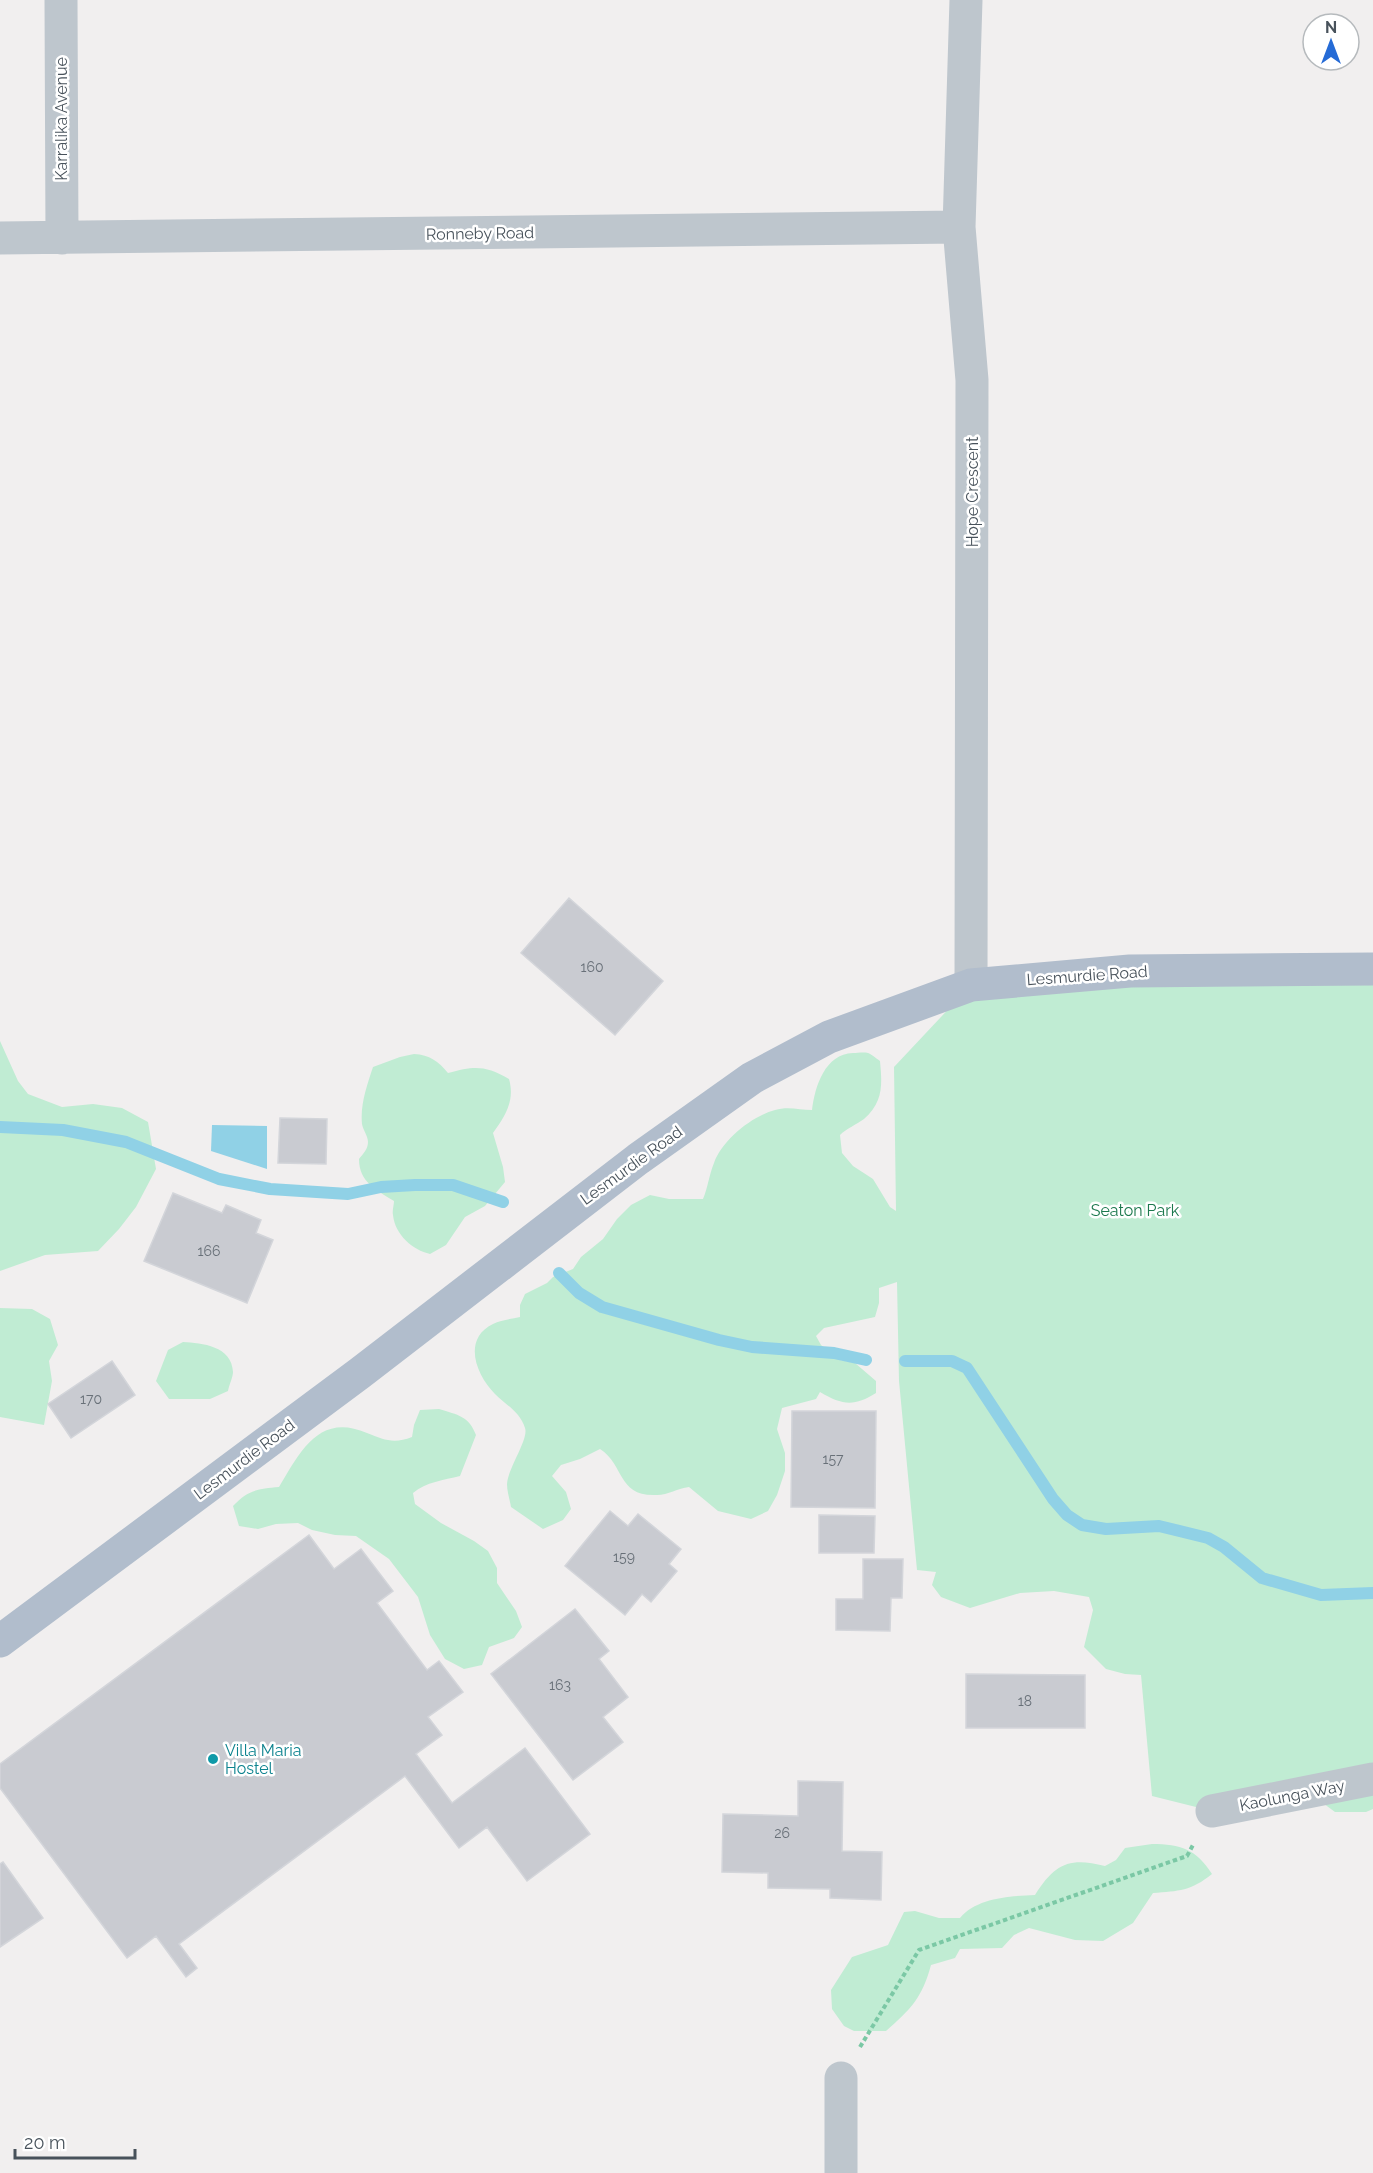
<svg xmlns="http://www.w3.org/2000/svg" width="1373" height="2173" viewBox="0 0 1373 2173" font-family="Raleway,sans-serif">
<style>
.green{fill:#c0ecd3}
.water{fill:#90d1e6}
.lines{fill:none;stroke-linecap:round;stroke-linejoin:round}
.stream{stroke:#90d1e6;stroke-width:12}
.building{fill:#c9cbd1;stroke:#d3d5da;stroke-width:1.5}
.path{stroke:#7bc8a5;stroke-width:4;stroke-dasharray:4.5 3;stroke-linecap:butt}
.minor{stroke:#bec6cd;stroke-width:33}
.major{stroke:#b1bdcc;stroke-width:33}
.culture-dot{fill:#0f9aa8;stroke:#fff;stroke-width:2}
.labels{text-anchor:middle;stroke-width:5;stroke-linejoin:round;paint-order:stroke}
.number-label{font-size:14px;fill:#687078}
.street-label{font-size:16px;fill:#48525b;stroke:#fff}
.park-label{font-size:16px;fill:#1d794e;stroke:#fff}
.culture-label{font-size:16px;fill:#0d838f;stroke:#fff;text-anchor:start}
</style>
<rect width="100%" height="100%" fill="#f1efef"/>
<!-- green -->
<path class="green" d="M1373,969v840l-7,3h-31l-27,-20 -96,19 -60,-15 -11,-121 -16,-1 -19,-5 -22,-22 9,-37 -4,-13 -35,-6 -34,2 -50,15 -29,-11 -9,-12 4,-13 -19,-2 -18,-189 -2,-99 -18,6v15l-4,14 -51,11 -8,8 5,9 19,15 15,3 21,18v12c-22,14 -34,12 -56,-1l-4,7 -34,9 -5,21 8,24v18l-8,24 -9,16 -17,8 -33,-8 -29,-24c-11,1 -21,8 -32,8 -40,2 -32,-30 -57,-46l-20,10 -19,6 -9,11 14,16 5,17 -8,11 -20,9 -32,-22c-1,-7 -4,-15 -4,-23 1,-16 22,-45 18,-56 -5,-16 -19,-23 -30,-34 -19,-19 -33,-55 -2,-70 8,-4 18,-5 27,-7v-12l5,-11 22,-11 6,-6 20,-8 8,-12 22,-18 14,-20 14,-14 19,-10 19,4h34c5,-12 6,-24 11,-36 8,-23 38,-47 61,-53 13,-4 25,0 37,0 3,-24 13,-56 41,-57 4,0 11,-1 15,0 3,1 8,5 12,8 2,22 4,41 -16,58 -8,6 -17,9 -24,16l2,18 11,13 20,13 17,28 6,4 -2,-144 77,-82z
M0,1041l18,40 10,13 34,13 31,-3 29,4 26,14 8,47 -20,38 -17,22 -21,22 -53,4 -45,16z
M414,1054c16,1 24,7 34,19 26,-7 37,-8 61,6 6,21 -3,36 -16,54l10,34 2,15 -20,24 -20,11 -19,28 -16,9c-17,-4 -35,-19 -37,-39 -1,-4 1,-10 1,-14 -18,-11 -35,-19 -35,-42 4,-5 9,-10 9,-17 0,-6 -5,-12 -6,-18 -2,-19 5,-39 11,-57l27,-10z
M0,1308l32,1 18,10 8,26 -9,16 3,20 -8,44 -44,-8z
M183,1342c19,1 49,4 50,30 0,5 -4,13 -5,19l-18,8h-41l-13,-18 12,-31z
M439,1409c19,6 30,7 37,26l-16,41c-16,4 -34,6 -47,17l2,11 26,19 33,18 14,10 9,17v15l19,28 6,16 -8,11 -25,9 -7,18 -18,4 -19,-10 -15,-24 -12,-38 -29,-38 -33,-23 -21,-1 -23,-5 -14,-7 -22,1 -18,5 -19,-3 -6,-20c15,-16 24,-17 46,-19 21,-35 40,-75 88,-54 17,7 27,11 45,4l2,-12 6,-15z
M1152,1844c29,0 44,5 60,30 -21,17 -33,17 -59,19l-20,30 -30,18 -28,-1 -46,-12 -15,7 -12,13 -42,1 -5,9 -24,7c-9,33 -20,44 -45,66h-32l-10,-5 -12,-17 -1,-19 21,-33 36,-12 16,-33 11,-1 24,7h21c16,-20 50,-22 75,-23 20,-32 35,-38 70,-29l11,-6 9,-12z"/>
<!-- water -->
<path class="water" d="M212,1125l55,1v43l-56,-18z"/>
<g class="lines">
<!-- stream -->
<path class="stream" d="M0,1127l63,3 63,12 93,37 51,10 78,5 33,-7 34,-2h38l50,17
M559,1273l20,20 23,14 117,33 33,7 82,6 32,7
M905,1361h47l15,7 86,131 14,16 15,10 24,4 53,-3 49,12 16,9 38,31 59,17 52,-2"/>
</g>
<!-- building -->
<path class="building" d="M569,898l94,83 -48,54 -94,-82z
M280,1118l47,1 -1,45 -48,-1z
M173,1193l49,20 4,-8 35,15 -5,13 17,7 -26,63 -103,-42z
M112,1361l23,34 -64,43 -23,-34z
M792,1411h84l-1,97 -84,-1z
M610,1511l18,15 10,-12 43,35 -12,15 8,7 -26,31 -9,-8 -17,21 -60,-49z
M819,1515l56,1 -1,37h-55z
M309,1535l25,34 27,-20 32,42 -16,12 50,67 12,-9 24,31 -35,25 14,18 -26,19 36,49 73,-55 65,86 -63,47 -40,-54 -28,21 -54,-72 -226,168 18,24 -11,9 -30,-41 -29,22 -127,-170v-24z
M863,1559h40l-1,39h-11l-1,33 -54,-1v-31h27z
M575,1609l34,42 -10,8 29,38 -25,20 20,25 -50,38 -82,-106z
M966,1674l119,1v53h-119z
M798,1781l45,1 -1,69 40,1 -1,48 -51,-2v-9l-62,-1v-15l-46,-1 1,-58 75,2z
M3,1862l40,56 -43,29v-83z"/>
<g class="lines">
<!-- path -->
<path class="path" d="M860,2047l59,-97 268,-94 7,-13"/>
<!-- minor -->
<path class="minor" d="M61,0l1,238
M966,0l-7,227 13,153 -1,605
M0,238l959,-11
M1212,1811l161,-32
M841,2078v95"/>
<!-- major -->
<path class="major" d="M0,1641l360,-268 278,-214 114,-81 77,-41 142,-52 159,-14 243,-2"/>
</g>
<!-- markers -->
<circle class="culture-dot" cx="213" cy="1759" r="6"/>
<g class="labels">
<!-- number labels -->
<g class="number-label">
<text x="592" y="972">160</text>
<text x="209" y="1256">166</text>
<text x="91" y="1404">170</text>
<text x="833" y="1464">157</text>
<text x="624" y="1562">159</text>
<text x="560" y="1690">163</text>
<text x="1025" y="1706">18</text>
<text x="782" y="1838">26</text>
</g>
<!-- street labels -->
<g class="street-label">
<text transform="translate(61 119) rotate(-90)" y="6">Karralika Avenue</text>
<text transform="translate(480 233) rotate(-1)" y="6">Ronneby Road</text>
<text transform="translate(972 492) rotate(-90)" y="6">Hope Crescent</text>
<text transform="translate(1087 975) rotate(-4)" y="6">Lesmurdie Road</text>
<text transform="translate(631 1165) rotate(-36)" y="6">Lesmurdie Road</text>
<text transform="translate(244 1459) rotate(-37)" y="6">Lesmurdie Road</text>
<text transform="translate(1292 1795) rotate(-11)" y="6">Kaolunga Way</text>
</g>
<!-- park labels -->
<g class="park-label">
<text x="1135" y="1216">Seaton Park</text>
</g>
<!-- culture labels -->
<g class="culture-label">
<text x="225" y="1756">Villa Maria<tspan x="225" dy="18">Hostel</tspan></text>
</g>
</g>
<!-- north arrow -->
<g transform="translate(1331 42)"><circle r="28" fill="#ffffff" stroke="#b6babd" stroke-width="1.5"/>
<path d="M0-4.5L10 22L0 15L-10 22Z" fill="#256bd6"/>
<text y="-9" font-size="16" font-weight="bold" text-anchor="middle" fill="#48525b">N</text>
</g>
<!-- scale -->
<path d="M15 2149v9h120v-9" fill="none" stroke="#48525b" stroke-width="3"/>
<text x="24" y="2149" font-size="18" fill="#48525b" stroke="#ffffff" stroke-width="4.5" paint-order="stroke">20 m</text>
</svg>
